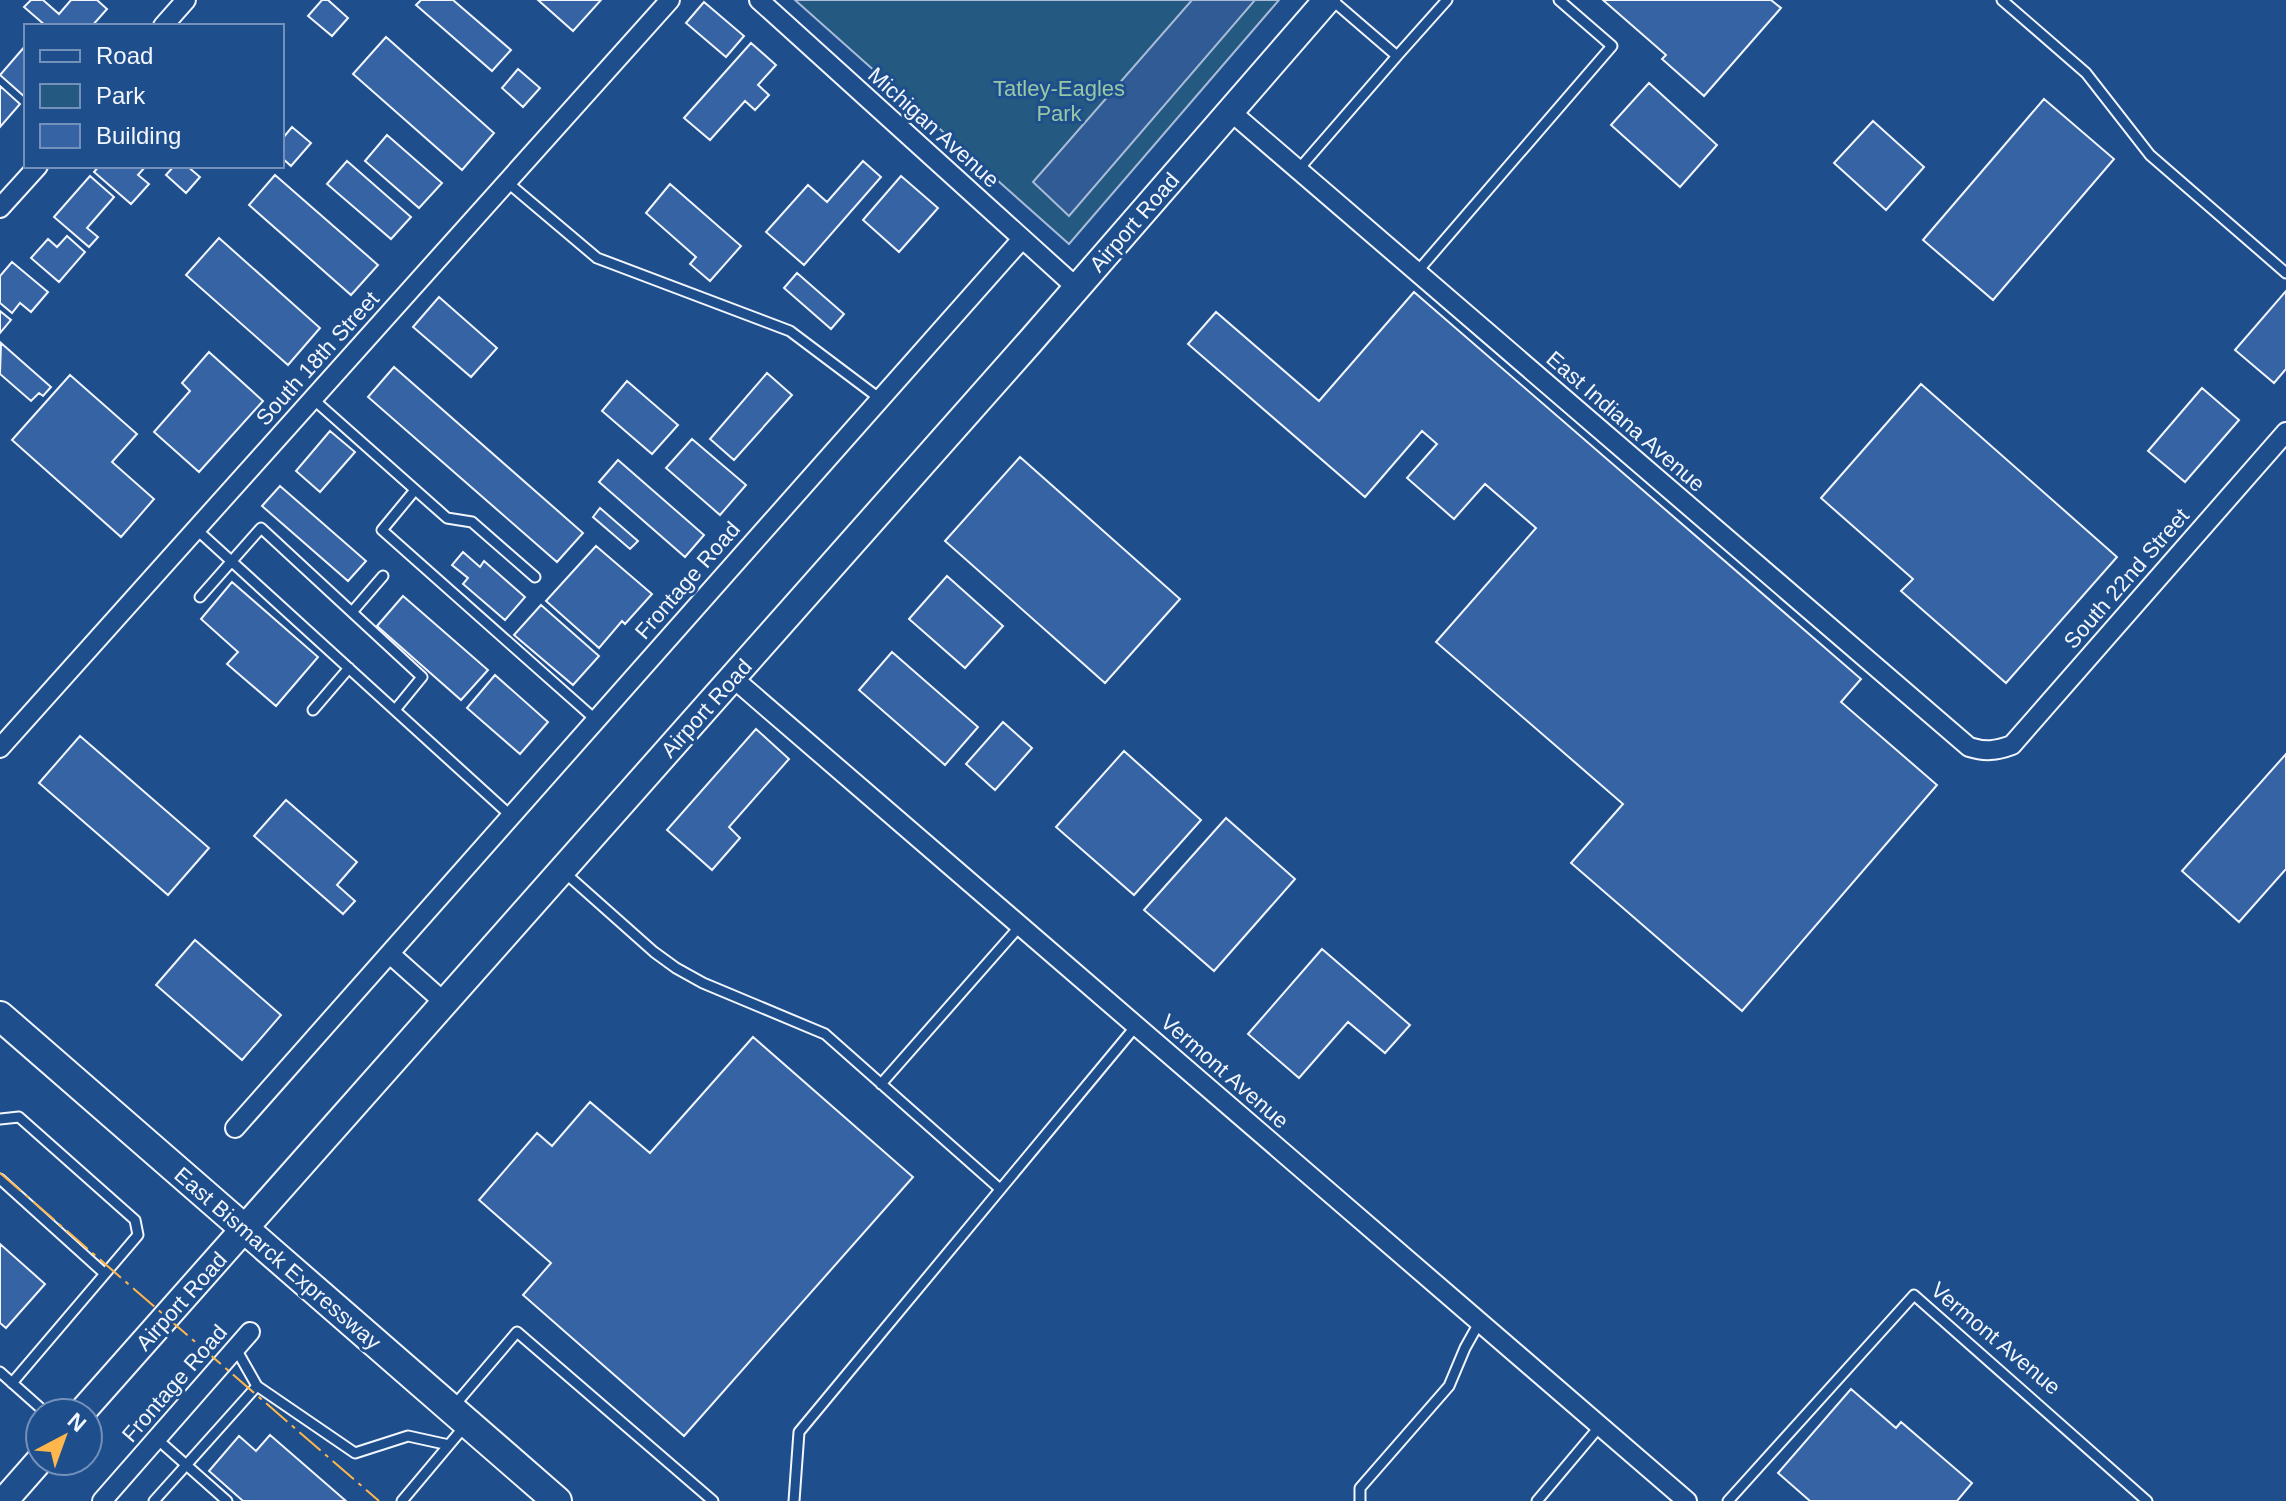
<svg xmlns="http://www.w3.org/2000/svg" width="2286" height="1501" viewBox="0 0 2286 1501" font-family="Arial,sans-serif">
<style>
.green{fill:#245a82;stroke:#a8bbd7;stroke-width:2}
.parking{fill:#305b95;stroke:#a8bbd7;stroke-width:2}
.building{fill:#3563a3;stroke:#f2f6ff;stroke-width:2}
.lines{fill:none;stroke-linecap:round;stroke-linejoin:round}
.lane-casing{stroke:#f2f6ff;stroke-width:13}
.street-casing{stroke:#f2f6ff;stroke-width:22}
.secondary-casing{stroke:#f2f6ff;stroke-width:30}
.primary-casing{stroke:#f2f6ff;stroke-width:32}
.lane{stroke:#1f4e8c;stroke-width:9}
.street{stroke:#1f4e8c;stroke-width:18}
.secondary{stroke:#1f4e8c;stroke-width:26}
.primary{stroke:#1f4e8c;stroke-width:28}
.power{stroke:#ffb74d;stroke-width:2;stroke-dasharray:28 6 4 6;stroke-linecap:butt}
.labels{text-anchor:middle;stroke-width:6;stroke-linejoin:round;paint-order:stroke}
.park-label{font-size:22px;fill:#97c8a6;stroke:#1f4e8c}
.street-label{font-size:22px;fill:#f2f6ff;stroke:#1f4e8c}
</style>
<rect width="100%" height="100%" fill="#1f4e8c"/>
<!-- green -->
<path class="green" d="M795,0h484l-210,244z"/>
<!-- parking -->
<path class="parking" d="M1192,0h63l-186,216 -36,-34z"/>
<!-- building -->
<path class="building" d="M31,0h12l16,14 12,-14h26l10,9 -15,17h-46l-22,-19z
M322,0h6l20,18 -16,18 -24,-20z
M421,0h32l58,50 -19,21 -76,-66z
M538,0h63l-28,31z
M1603,0h168l10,8 -77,88 -42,-37 4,-4z
M704,2l40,34 -18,21 -40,-34z
M386,37l108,96 -32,37 -109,-96z
M751,43l25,22 -18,20 11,10 -14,15 -10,-9 -35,39 -26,-22z
M26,45v53l-26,-23z
M518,69l22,19 -17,19 -21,-19z
M1649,83l68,62 -37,42 -69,-62z
M0,86l20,18 -20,23z
M2044,99l70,60 -121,141 -70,-60z
M1873,121l51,46 -38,43 -52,-47z
M292,127l19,16 -20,23 -9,-8v-19z
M387,135l55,48 -23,25 -54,-47z
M347,161l64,56 -20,22 -64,-55z
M863,161l18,16 -77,88 -38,-33 42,-47 19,17z
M99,166h47l-8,9 11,9 -18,20 -37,-32z
M174,166h13l13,11 -14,16 -20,-18z
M275,175l103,90 -27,30 -102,-90z
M90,176l24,21 -27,31 11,9 -9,10 -35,-30z
M901,176l37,32 -39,44 -36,-32z
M670,184l71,62 -31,35 -20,-17 6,-7 -50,-44z
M67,236l18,16 -26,30 -28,-24 17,-19 9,8z
M219,238l101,90 -32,37 -102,-90z
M12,262l36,30 -17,20 -11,-9 -8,10 -12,-10v-27z
M797,273l47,41 -13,15 -47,-41z
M2286,291v78l-12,14 -39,-33z
M1414,292l447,387 -20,23 96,83 -195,226 -171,-148 52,-59 -187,-162 100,-114 -51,-44 -31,35 -47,-41 30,-34 -15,-13 -57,66 -177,-153 28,-32 103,89z
M439,297l58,51 -26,29 -58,-50z
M0,311l11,9 -11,13z
M1,343l50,44 -8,9 -4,-3 -8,8 -31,-27z
M209,352l54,49 -64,71 -45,-40 36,-41 -8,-8z
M394,367l189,166 -26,29 -189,-165z
M767,373l25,22 -58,65 -24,-21z
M70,375l67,59 -25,28 42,37 -33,38 -109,-97z
M627,381l51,44 -26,29 -50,-43z
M1921,384l196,173 -111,126 -105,-92 12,-12 -92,-81z
M2202,388l37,32 -54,62 -37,-31z
M330,431l25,21 -35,40 -24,-21z
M692,439l54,46 -26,30 -54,-47z
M1020,457l160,142 -75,84 -160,-142z
M618,460l86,75 -19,22 -86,-75z
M280,486l86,75 -18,20 -86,-75z
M600,508l38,33 -8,8 -37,-32z
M596,546l56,48 -27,30 -3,-3 -23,27 -53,-47z
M463,552l17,15 4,-6 41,36 -20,23 -42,-36 5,-6 -16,-13z
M947,576l56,50 -38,42 -56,-49z
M232,582l86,75 -42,49 -49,-42 11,-12 -37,-33z
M403,596l85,74 -27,30 -84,-74z
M541,605l58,51 -26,29 -59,-50z
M892,652l86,75 -33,38 -86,-75z
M495,675l53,47 -28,32 -53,-46z
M1003,722l29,26 -37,42 -29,-26z
M756,729l33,30 -60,68 11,11 -28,32 -45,-40z
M80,736l129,112 -41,47 -129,-112z
M1124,751l77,69 -67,75 -78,-68z
M2286,754v115l-47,53 -57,-51z
M286,800l71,62 -20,23 18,16 -12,13 -89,-78z
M1226,818l69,61 -81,92 -70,-61z
M195,940l86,75 -39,45 -86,-75z
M1322,949l88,76 -25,28 -37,-31 -49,56 -51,-44z
M753,1037l160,140 -229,259 -161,-141 28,-32 -72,-63 58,-67 15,13 38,-44 60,51z
M0,1244l45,40 -39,44 -6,-5z
M1851,1389l45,39 5,-6 71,61 -15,18h-147l-32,-28z
M270,1435l76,66h-103l-34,-30 30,-35 17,15z"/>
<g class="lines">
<defs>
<path id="lane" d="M1332,0l65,56 50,-56
M2002,0l84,73 64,82 136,118
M1298,170l99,-114
M507,182l90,76 193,73 89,67
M1417,272l195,-226 -53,-46
M313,399l134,119 25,4 63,55
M415,490l-33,40 214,190
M196,529l315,287
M200,597l61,-69 161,149 -27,33
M352,612l31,-36
M313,710l36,-42
M564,872l90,80 22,16 27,15 122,51 175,155
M881,1084l139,-158
M0,1119l19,-2 116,103 3,15 -126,148
M0,1179l104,94
M236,1349l21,37
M0,1372l46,41
M453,1407l64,-75 196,169
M157,1439l70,62
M154,1501l103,-115 98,67 53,-17 41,9
M402,1501l62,-74
M794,1501l5,-69 337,-406
M1360,1501v-13l89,-102 16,-38 14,-25
M1537,1501l63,-75
M1728,1501l186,-206 233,206"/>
<path id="street" d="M759,0l318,288
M163,26l23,-26
M1230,111l739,636c16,5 27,4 43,-2l274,-313
M0,208l38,-42
M733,678l954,823
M0,748l670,-748
M390,954l55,49
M235,1128l787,-889
M102,1501l148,-169"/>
<path id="secondary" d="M81,1413l948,-1070 298,-343
M4,1501l36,-41"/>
<path id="primary" d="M0,1016l557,485"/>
</defs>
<!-- lane casing -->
<use href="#lane" class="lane-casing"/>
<!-- street casing -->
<use href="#street" class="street-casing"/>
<!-- secondary casing -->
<use href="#secondary" class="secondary-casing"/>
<!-- primary casing -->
<use href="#primary" class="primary-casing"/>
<!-- lane -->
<use href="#lane" class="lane"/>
<!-- street -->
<use href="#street" class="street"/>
<!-- secondary -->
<use href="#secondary" class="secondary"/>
<!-- primary -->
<use href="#primary" class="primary"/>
<!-- power -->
<path class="power" d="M0,1173l379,328"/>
</g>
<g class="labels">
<!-- park labels -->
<g class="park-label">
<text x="1059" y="96">Tatley-Eagles<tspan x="1059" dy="25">Park</tspan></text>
</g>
<!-- street labels -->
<g class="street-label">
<text transform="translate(934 127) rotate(42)" y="8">Michigan Avenue</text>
<text transform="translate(1134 222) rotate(-49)" y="8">Airport Road</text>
<text transform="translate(317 358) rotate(-48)" y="8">South 18th Street</text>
<text transform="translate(1626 421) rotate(41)" y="8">East Indiana Avenue</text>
<text transform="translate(2126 578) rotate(-49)" y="8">South 22nd Street</text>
<text transform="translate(687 580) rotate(-49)" y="8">Frontage Road</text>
<text transform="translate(706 708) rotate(-48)" y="8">Airport Road</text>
<text transform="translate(1225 1071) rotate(41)" y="8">Vermont Avenue</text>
<text transform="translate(278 1258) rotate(41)" y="8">East Bismarck Expressway</text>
<text transform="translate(181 1301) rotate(-48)" y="8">Airport Road</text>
<text transform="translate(1996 1338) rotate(40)" y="8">Vermont Avenue</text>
<text transform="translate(174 1383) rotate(-49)" y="8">Frontage Road</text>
</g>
</g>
<!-- legend -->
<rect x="24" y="24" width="260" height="144" fill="#1f4e8c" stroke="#7391ba" stroke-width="2"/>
<rect x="40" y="50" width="40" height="12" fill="#1f4e8c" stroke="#7391ba" stroke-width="2"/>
<text x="96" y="64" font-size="24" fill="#f2f6ff">Road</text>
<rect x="40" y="84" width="40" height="24" fill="#245a82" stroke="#7391ba" stroke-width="2"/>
<text x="96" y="104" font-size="24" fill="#f2f6ff">Park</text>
<rect x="40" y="124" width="40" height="24" fill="#3563a3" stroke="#7391ba" stroke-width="2"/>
<text x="96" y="144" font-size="24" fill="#f2f6ff">Building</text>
<!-- north arrow -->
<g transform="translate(64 1437) rotate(41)"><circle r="38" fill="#1f4e8c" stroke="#7391ba" stroke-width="2"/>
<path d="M0-6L14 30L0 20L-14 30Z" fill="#ffb74d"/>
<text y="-12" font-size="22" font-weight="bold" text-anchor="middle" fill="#f2f6ff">N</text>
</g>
</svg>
